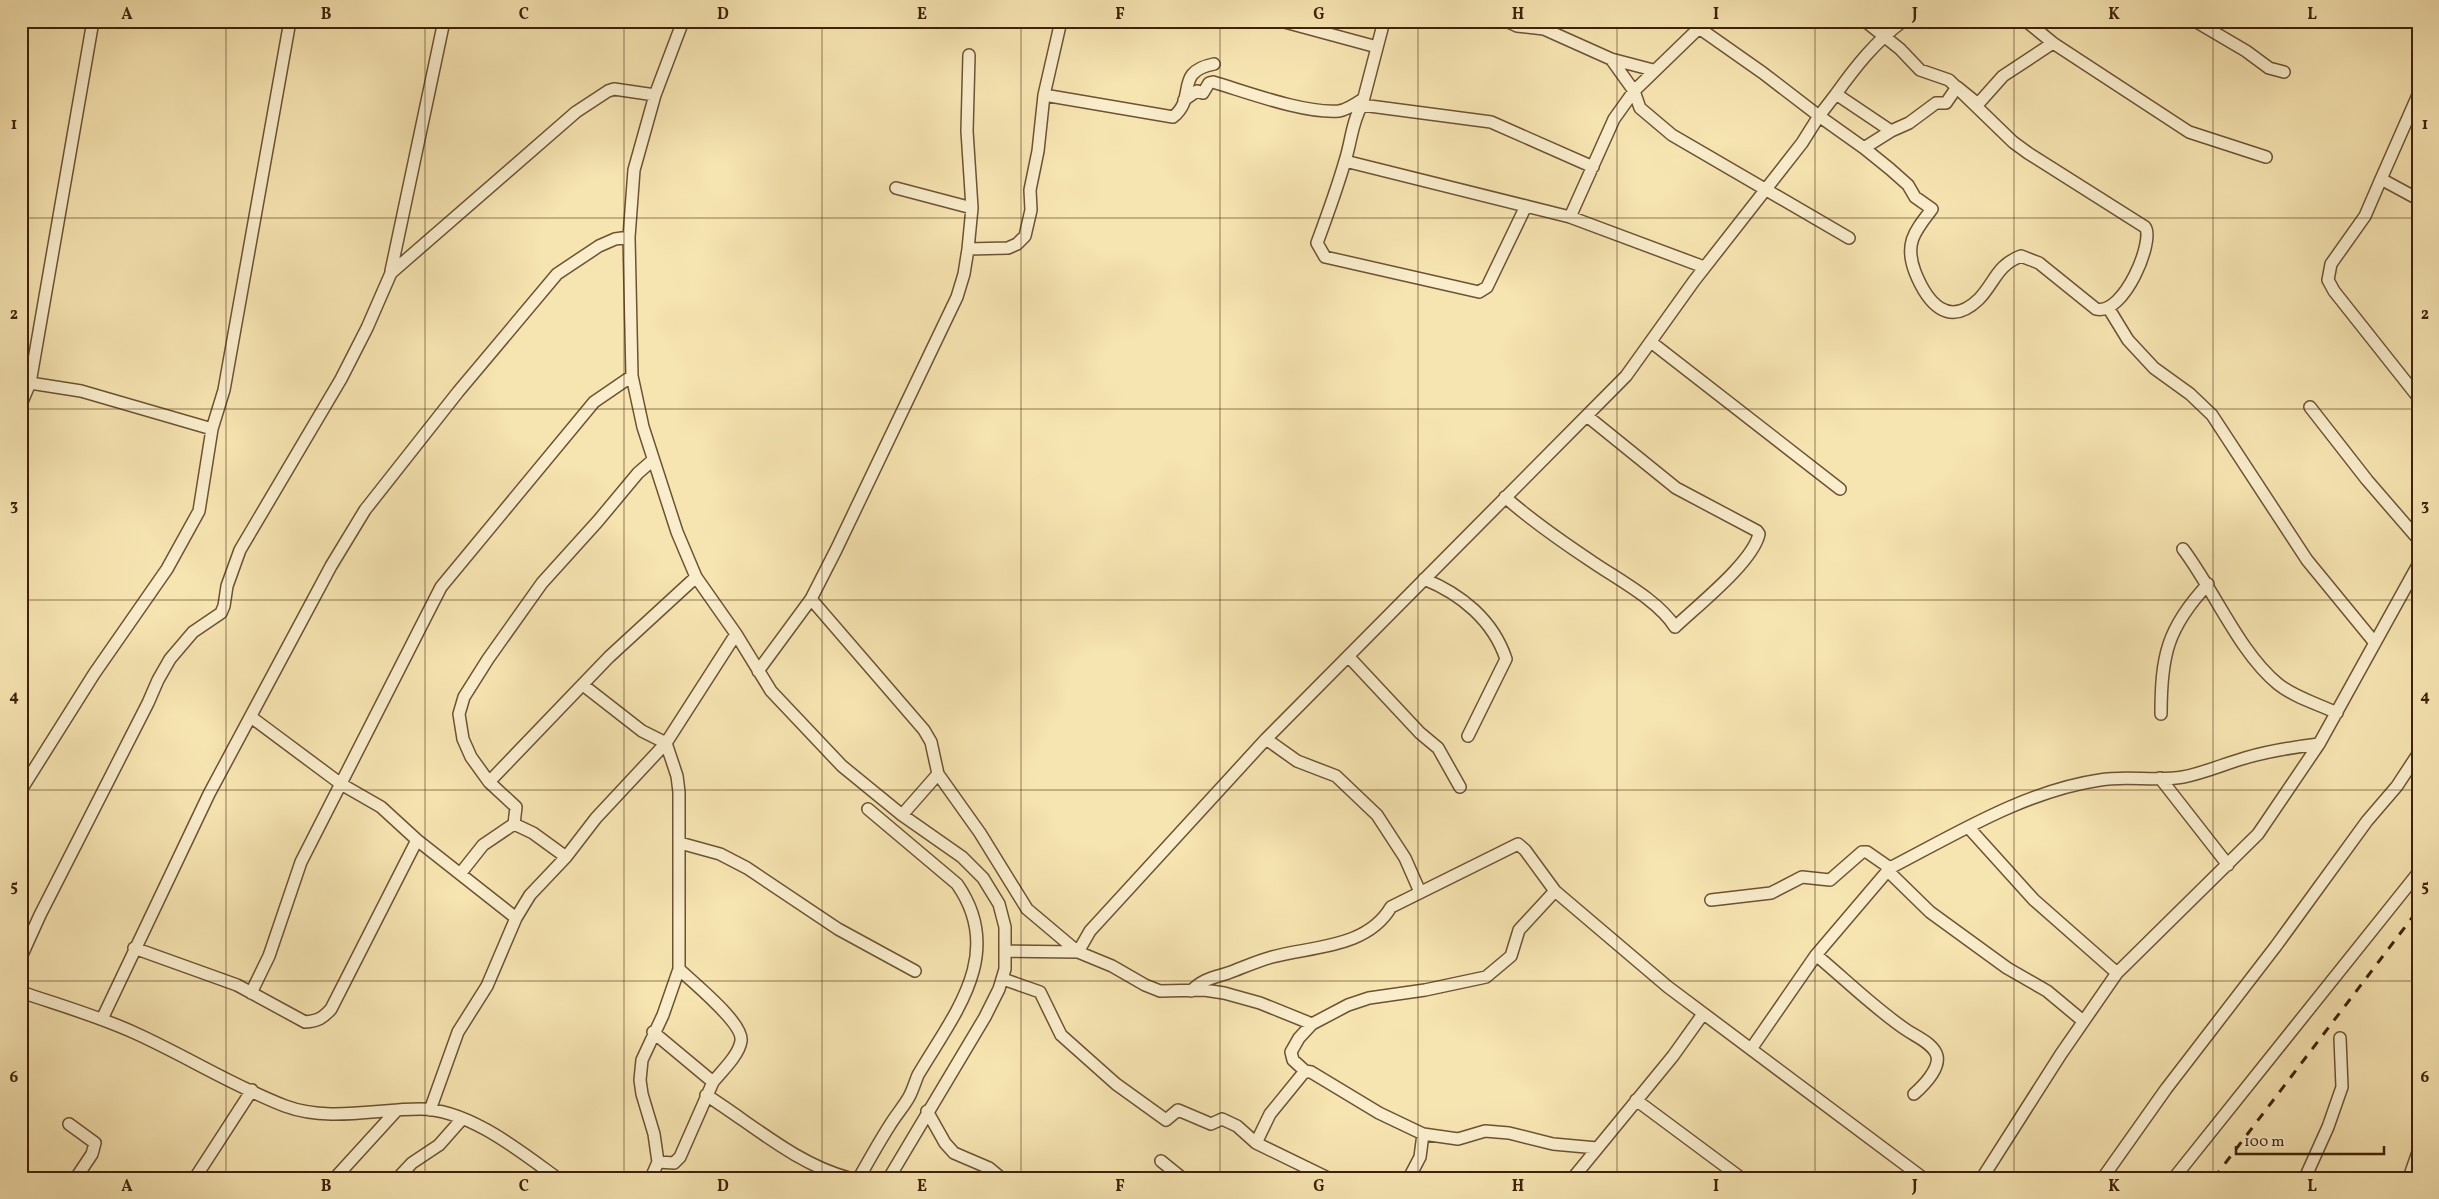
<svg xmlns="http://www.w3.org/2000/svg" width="2439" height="1199" viewBox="0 0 2439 1199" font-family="Vollkorn,serif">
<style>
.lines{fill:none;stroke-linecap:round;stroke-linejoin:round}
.street-casing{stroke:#6d5233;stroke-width:14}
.street{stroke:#f9edcc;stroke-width:11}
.rail{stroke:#3f2209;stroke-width:3;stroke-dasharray:9 9;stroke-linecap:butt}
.grid{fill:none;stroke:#3f2209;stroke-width:1;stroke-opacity:0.55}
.neatline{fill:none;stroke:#3f2209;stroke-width:2}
.grid-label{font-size:16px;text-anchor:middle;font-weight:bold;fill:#3f2209}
</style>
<rect width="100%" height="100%" fill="#f6e4b1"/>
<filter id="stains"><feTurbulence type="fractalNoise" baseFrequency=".004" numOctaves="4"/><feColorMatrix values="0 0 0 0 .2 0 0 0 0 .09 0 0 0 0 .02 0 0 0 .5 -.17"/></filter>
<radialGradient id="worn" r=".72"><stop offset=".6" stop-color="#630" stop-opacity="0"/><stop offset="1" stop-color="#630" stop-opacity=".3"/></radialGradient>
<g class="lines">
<defs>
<path id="street" d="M683,21l-28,74 -21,75 -5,67 3,139 11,51 34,105 19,45 40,57 35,57 71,75 60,49 60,42 21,21 16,26 6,23v42l-6,20 -14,28 -96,161
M1061,21l-17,74 129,22c25,-20 0,-45 41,-53
M1281,21l96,26
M1384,21l-22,84c-10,16 -11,38 -17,56 -8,28 -18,55 -28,82l8,14 154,35 8,-5 39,-81
M1506,21l11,5 27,3 67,30 42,11
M2026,21l27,22 136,89 77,25
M2195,21l51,30 23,17 15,4
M1611,59l23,32 6,17 32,27 177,103
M1836,94c20,-28 39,-52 67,-73
M2418,95l-37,84 37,20
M1184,100l13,-9 6,2 6,-10 4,-1c34,10 92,32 126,29 7,-1 18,-8 24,-12
M1362,105l129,17 102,45
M1891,131l-27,17 -45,-32 17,-22 55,37 18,-8 27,-20h10l11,-16 21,17 25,-28 50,-33
M1864,148l26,21 18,16 7,12 17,12c-17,22 -28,34 -17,63 12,30 33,57 64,27 16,-17 18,-34 42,-43l18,7 57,46c28,7 59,-69 49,-82l-117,-74 -15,-11 -64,-62 -29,-10 -20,-21 -35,-28
M1345,161l225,56 134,50
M2381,179l-16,37 -34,48 -3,16 6,11 84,106
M896,188l76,20
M1570,217l44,-98 20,-28 65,-63
M968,249l4,-41 -5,-77 2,-76
M391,271l53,-250
M2109,309l19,31 26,28 36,26 22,21 95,145 68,83
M1651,342l189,147
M30,383l51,8 131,38
M21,404l9,-21 63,-362
M2310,407l57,73 51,59
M1505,497c27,24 56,44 86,64 26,18 67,39 84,66 22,-21 78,-65 84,-93l-2,-3 -81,-43 -89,-72
M2183,549c31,41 56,103 95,135 16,13 40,20 59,29
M1424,579c37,15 69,41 82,80l-38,77
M811,599l113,131 7,12 7,32 42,59 47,76 51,43 34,14 33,19 15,6 44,-1 20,3 36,10 52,21
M1348,656l72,77 18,15 22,39
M758,671l53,-72 25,-49 121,-253 7,-23 4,-25 40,-1 9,-4 8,-8 6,-26 -1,-20 8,-39 6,-56
M583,685l59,46 24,12 11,33 2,16v177l-16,46 -21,45 -2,20 2,14 12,40 4,28 -7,16
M2161,714c0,-58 6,-86 47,-130
M251,717l90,67 40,23 36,33 99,78
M1266,739l31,22 39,15 41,39 28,43 15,34
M2160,778l68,87
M489,782l120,-125 87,-80
M21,790l73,-116 73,-105 32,-58 13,-82 12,-39 66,-369
M902,815l36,-41
M1969,828l65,72 83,73
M680,843l40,11 27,14 91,61 77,42
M566,857l-33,-24 -19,-9 2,-17 -27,-25 -18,-25 -8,-18 -4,-25 5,-17 24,-38 54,-76 56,-62 40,-48 15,-13
M1888,871l42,41 77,56 40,23 36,30
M460,874l23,-29 31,-21
M1711,900l60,-7 31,-16 28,3 32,-28h5l23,16c66,-34 135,-77 210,-88 27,-5 56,2 83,-3 21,-4 41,-13 62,-19 24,-7 49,-11 74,-14
M134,948l103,37 68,37c13,-1 18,-4 26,-13l86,-169
M1007,951l71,1
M1078,952l12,-21 176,-192 360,-363 68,-95 108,-138 17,-27 -56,-43 -64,-45 4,-7
M1816,955c29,24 60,55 92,76 9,6 26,13 29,25 3,13 -14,30 -23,38
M21,957l19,-42 108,-212 10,-23 12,-21 23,-27 28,-19 3,-7 3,-20 13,-36 101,-171 26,-51 24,-55 185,-161 32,-21 6,-2 41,6
M679,969c13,13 65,54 62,72 -2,14 -19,30 -28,41
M1003,979l37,13 21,43 55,49 50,36 12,-10 33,14 11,-5 15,7 19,17 72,35
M1191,991c12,-12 21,-13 37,-18 14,-5 29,-12 44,-16 41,-11 95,-9 119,-50l127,-63 7,6 30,41 113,96 255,191
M21,992c38,13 77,24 114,41 51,23 98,53 150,73 43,16 91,3 135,3 48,0 100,42 137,69
M251,993l18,-37 32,-94 140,-275 153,-185 38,-26
M102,1019l107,-225 122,-228 34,-56 93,-118 99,-118 42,-28 16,-7 14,-2
M653,1032l60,50 -33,75 -6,6 -16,-1
M1751,1049l65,-94 74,-87
M706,1095c46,29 90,69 143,83
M1636,1100l105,78
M430,1110l28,-78 29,-46 29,-68 14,-23 36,-38 30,-39 70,-75 70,-109
M927,1111l18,32 9,10 35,15 12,10
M69,1124l26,19 -3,11 -16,24
M1423,1134l-44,-21 -68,-41 -6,-1 -12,-11 -2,-8 8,-14 13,-14 36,-19 21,-7 56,-8 61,-13 25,-21 8,-26 36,-39
M1256,1143l14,-29 35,-43
M1161,1161l21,17
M195,1178l57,-88
M335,1178l62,-68
M398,1178l14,-15 27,-18 23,-26
M859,1178c10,-18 20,-36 31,-53 6,-10 14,-19 19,-28 4,-7 6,-15 9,-22 36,-61 88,-121 39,-191l-89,-75
M1409,1178l11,-21 3,-23 35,5 27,-8 24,2 44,11 44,4
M1573,1178l100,-122 30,-42
M1982,1178l79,-124 56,-81 141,-139 61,-90 99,-179
M2103,1178l63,-89 110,-143 91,-125 30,-35 21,-32
M2174,1178l244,-305
M2305,1178l23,-51 14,-40 -2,-49
M2409,1178l9,-26"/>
</defs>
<!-- street casing -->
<use href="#street" class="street-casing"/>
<!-- street -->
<use href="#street" class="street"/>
<!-- rail -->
<path class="rail" d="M2214,1178l204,-268"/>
</g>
<!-- grid -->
<path class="grid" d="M226,21v1157M425,21v1157M624,21v1157M822,21v1157M1021,21v1157M1220,21v1157M1418,21v1157M1617,21v1157M1815,21v1157M2014,21v1157M2213,21v1157M21,218h2397M21,409h2397M21,600h2397M21,790h2397M21,981h2397"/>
<!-- margin -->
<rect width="2439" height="1199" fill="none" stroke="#f6e4b1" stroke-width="55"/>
<!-- scale -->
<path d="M2236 1146v8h148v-8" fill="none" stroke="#3f2209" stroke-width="2.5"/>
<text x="2244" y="1146" font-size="15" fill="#3f2209" stroke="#f9edcc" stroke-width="4" paint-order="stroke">100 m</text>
<rect x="28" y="28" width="2384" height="1144" class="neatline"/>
<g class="grid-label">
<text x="127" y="19">A</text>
<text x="326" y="19">B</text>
<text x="524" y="19">C</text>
<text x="723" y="19">D</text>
<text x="922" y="19">E</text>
<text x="1120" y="19">F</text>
<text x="1319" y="19">G</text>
<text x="1518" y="19">H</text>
<text x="1716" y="19">I</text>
<text x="1915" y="19">J</text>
<text x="2114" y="19">K</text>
<text x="2312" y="19">L</text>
<text x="14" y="129">1</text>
<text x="2425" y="129">1</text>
<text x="14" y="319">2</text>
<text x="2425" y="319">2</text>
<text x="14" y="510">3</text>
<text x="2425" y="510">3</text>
<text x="14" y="701">4</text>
<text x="2425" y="701">4</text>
<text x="14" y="891">5</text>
<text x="2425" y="891">5</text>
<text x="14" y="1082">6</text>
<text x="2425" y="1082">6</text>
<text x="127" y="1191">A</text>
<text x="326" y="1191">B</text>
<text x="524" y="1191">C</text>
<text x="723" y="1191">D</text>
<text x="922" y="1191">E</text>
<text x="1120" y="1191">F</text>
<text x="1319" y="1191">G</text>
<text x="1518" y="1191">H</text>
<text x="1716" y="1191">I</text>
<text x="1915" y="1191">J</text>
<text x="2114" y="1191">K</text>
<text x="2312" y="1191">L</text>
</g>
<rect width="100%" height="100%" filter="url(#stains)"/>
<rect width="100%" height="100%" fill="url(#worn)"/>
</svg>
